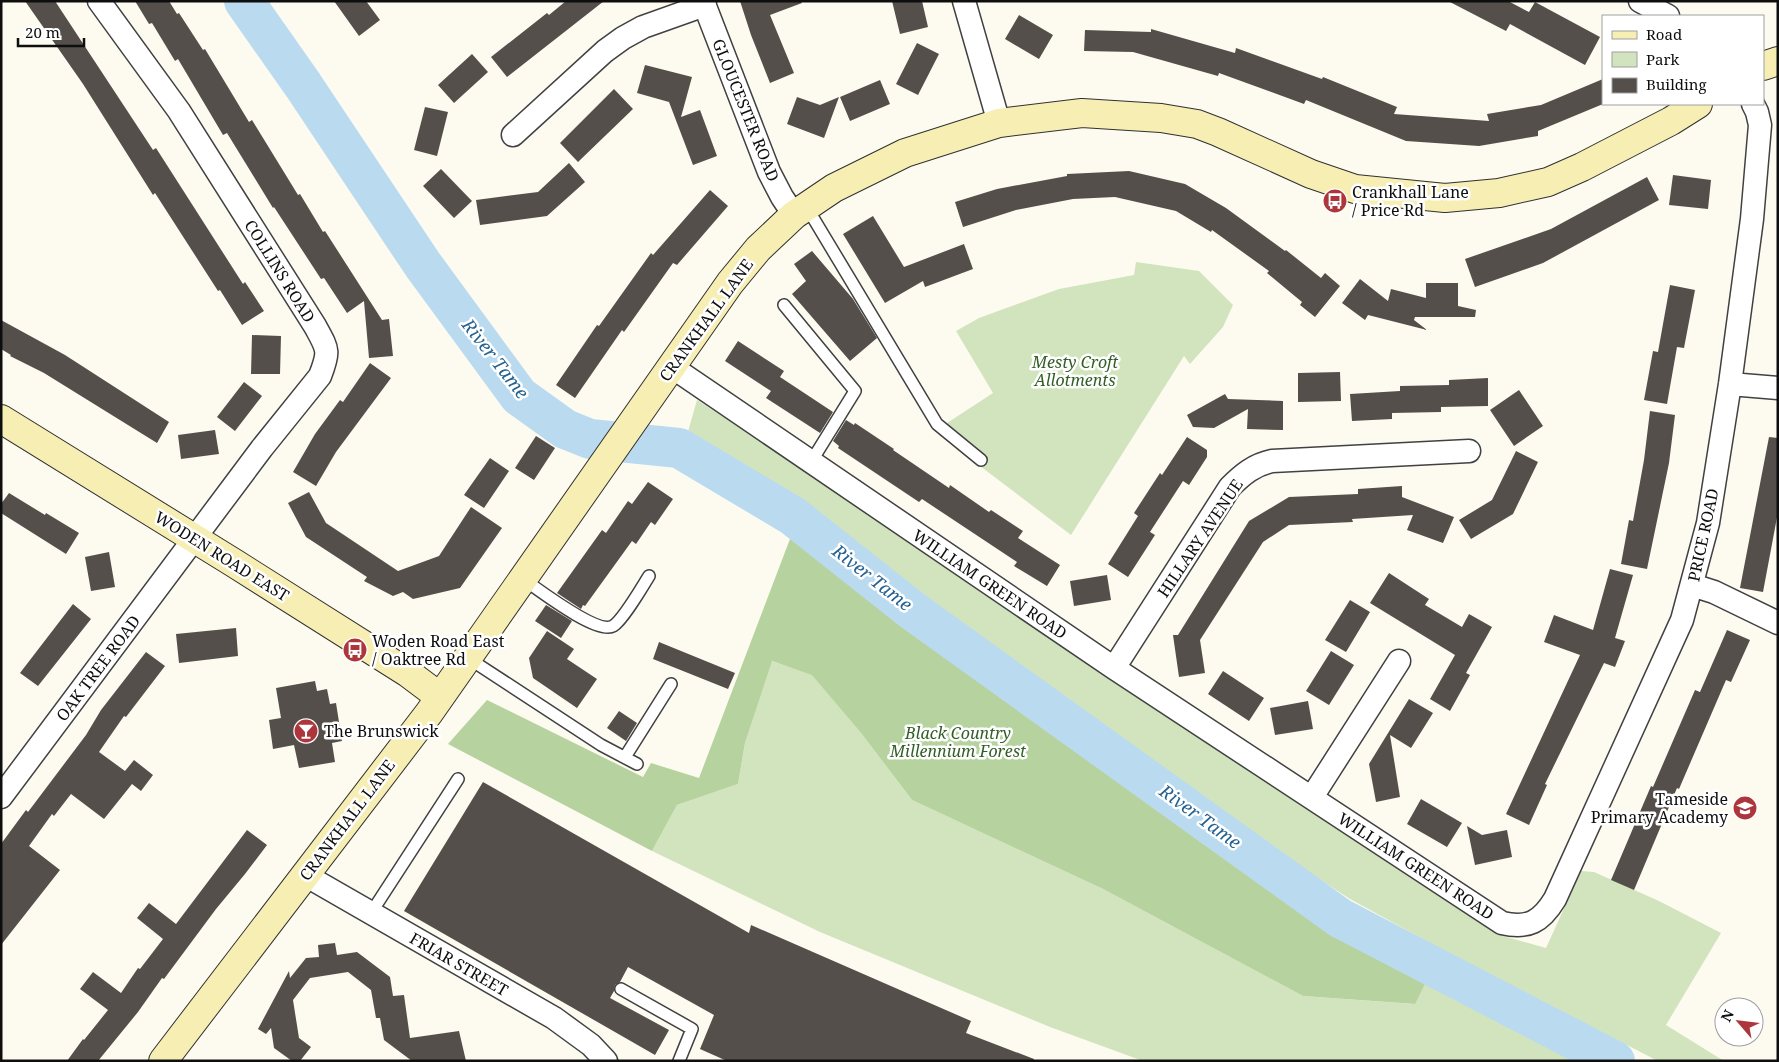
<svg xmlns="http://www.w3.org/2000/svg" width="1779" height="1062" viewBox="0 0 1779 1062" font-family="'Noto Serif',serif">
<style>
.green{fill:#d2e4bd}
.forest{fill:#b6d39f}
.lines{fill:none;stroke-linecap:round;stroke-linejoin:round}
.river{stroke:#badbef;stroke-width:40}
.building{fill:#554f4b}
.lane-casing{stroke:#414141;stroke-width:14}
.street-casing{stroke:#414141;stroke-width:25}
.secondary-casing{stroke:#303030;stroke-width:30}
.lane{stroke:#fff;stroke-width:11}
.street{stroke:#fff;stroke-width:22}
.secondary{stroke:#f6eeb3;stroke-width:28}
.labels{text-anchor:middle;stroke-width:5;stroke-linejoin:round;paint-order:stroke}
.street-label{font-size:16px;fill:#0e0e0e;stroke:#fff}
.poi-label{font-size:16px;fill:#0e0e0e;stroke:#fff;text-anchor:start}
.park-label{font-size:16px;font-style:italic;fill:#315e25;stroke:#fff}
.water-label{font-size:18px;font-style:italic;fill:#256291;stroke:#fff}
</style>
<rect width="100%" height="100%" fill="#fdfbf0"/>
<!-- green -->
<path class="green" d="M1136,262l63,9 34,34 -10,22 -33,37 -6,-8 -113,179 -132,-100 8,-12 46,-30 -37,-62 23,-13 80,-29 75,-14z
M697,400l114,73 483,322 209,141 43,12 35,-77 13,1 65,29 62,32 -55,92 58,36h-66l-193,-99 -115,-63 -92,-60 -66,-45 -61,-49 -72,-49 -211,-156 -68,-48 -93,-57z
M771,661l41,13 49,59 51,67 191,89 200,107 111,8 17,-32 168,89h-456l-93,-34 -230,-95 -168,-81 25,-46 61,-21 7,-41z"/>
<!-- forest -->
<path class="forest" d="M793,531l498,366 140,75 -16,32 -112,-8 -200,-107 -191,-89 -51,-67 -49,-58 -40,-14 -27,82 -7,41 -61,21 -25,46 -204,-107 39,-44 156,77 8,-14 48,15z"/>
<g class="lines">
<!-- river -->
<path class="river" d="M244,1l59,84 120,180 96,131 46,33 25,10 89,9 114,68 120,95 427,307 275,143"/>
</g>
<!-- building -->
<path class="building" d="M25,1h30l98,149 3,-2 87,136 2,-2 19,29 -22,14 -22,-35 -2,1 -63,-98 -2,2 -70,-111z
M135,1h34l8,13 2,-1 24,37 2,-1 44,73 3,-2 46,75 2,-1 23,38 2,-1 57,89 7,-1 4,37 -24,2 -5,-57 -17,12 -23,-35 -3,1 -47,-72 -1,1 -46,-75 -4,2 -45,-76 -3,2 -23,-38 -3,1z
M334,1h32l14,19 -21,16z
M566,1h38l-97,76 -16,-20 56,-44 2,2z
M740,1h61l1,2 -32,12 24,58 -24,10 -19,-48z
M892,1h30l6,26 -28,7z
M1448,1h60l21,11 6,-10 65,35 -15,28 -75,-41 -4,7z
M1019,15l34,20 -14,24 -34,-20z
M1151,29l84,24 1,-5 86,31 1,-2 74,30 -3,7 95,7 -2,-7 54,-9 62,-26v25l-65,27v5l-59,10 -73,-5 -100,-41 -2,4 -85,-31 -1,3 -85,-24 -49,-1 1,-21 66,2z
M917,43l22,11 -21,41 -22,-11z
M472,54l16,18 -34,31 -16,-18z
M645,65l47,12 -11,40 19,-7 17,46 -24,9 -24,-63 -32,-9z
M880,80l10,24 -40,17 -10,-24z
M614,89l19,20 -55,53 -18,-19z
M797,97l23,8 19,-8 -15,41 -37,-14z
M425,107l23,5 -11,44 -23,-6z
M569,163l16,19 -38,34 -67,9 -4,-25 62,-8z
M441,169l31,32 -18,17 -31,-32z
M1129,171l56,13 41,24 59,43 1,-1 35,28 4,-5 15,13 -25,31 -15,-12 2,-3 -35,-29 2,-2 -57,-41 -1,2 -35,-21 -61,-14 -42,2 -57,11 -53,17 -8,-25 42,-13 70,-13v-2z
M1673,175l38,5 -3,29 -39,-4z
M1647,177l12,23 -116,63 -68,24 -10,-28 86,-30z
M710,190l18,16 -51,59 -4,-2 -49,69 -2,-2 -47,68 -19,-13 41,-60 2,1 52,-73 2,2z
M873,216l31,51 60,-23 9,25 -48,18 -2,-6 -38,22 -42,-69z
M812,251l41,48 24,39 -27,23 -58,-67 14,-13 -12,-17z
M1360,279l28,22 3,-12 35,9v-15h32v23l18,4 -1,7h-60l-1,3 13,10 -59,-15 -3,5 -23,-17z
M1670,285l25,5 -11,58 -7,-1 -10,57 -23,-4 9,-49 5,1z
M1,320l64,35 104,67 -12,21 -113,-70 -34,-17 1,-1 -10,-6z
M252,335l29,1 -1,38h-29z
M738,341l46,30 -4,6 53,35 -13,21 -54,-35 5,-7 -46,-30z
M370,363l21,15 -55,74 -20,34 -23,-14 22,-38 25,-34 3,2z
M1340,372l1,29 -43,1v-29z
M1488,378v28l-47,1v5l-49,1v6l-40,2 -2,-27 50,-3v-5l49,-1v-5z
M244,382l18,14 -27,35 -18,-14z
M1519,390l24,36 -29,20 -24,-36z
M1225,394l3,5 55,2v29l-36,-1 1,-20 -34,19 -21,-1 -6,-12z
M1650,411l25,4 -6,48 -22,106 -26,-5 8,-44 4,1 11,-61z
M846,420l8,5 1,-2 39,26 -1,1 56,38 1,-3 39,27 2,-2 32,21 -5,7 42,27 -13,21 -33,-20 3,-4 -95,-63 -3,3 -81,-54 1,-2 -6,-5z
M215,430l4,24 -38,5 -3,-24z
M536,436l19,12 -21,32 -19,-12z
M1187,437l20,13v7l-18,28 -6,-4 -33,51 5,3 -27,42 -20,-13 30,-48 -4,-3 26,-40 2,2z
M1769,437l9,1v74l-15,80 -23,-4z
M1516,451l22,11 -25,52 -42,25 -12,-19 33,-20z
M490,458l19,13 -25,37 -20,-13z
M648,482l25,17 -18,26 -4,-3 -15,22 -4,-3 -47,65 -2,-1 -2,4 -24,-16 45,-63 4,3 22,-32 4,3z
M1402,486v11l52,20 -11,26 -36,-13 6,-15 -61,4 1,3 -64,3 -26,17 -63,98 5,33 -26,4 -6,-42h5l71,-114 40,-24 69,-3v-5z
M309,492l17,31 72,48 41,-15 32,-49 31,21 -42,60 -47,11 -10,-7 -10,4 -29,-15 3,-4 -61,-40 -18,-34z
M9,493l36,22 1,-2 33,20 -13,21 -65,-41v-9z
M109,552l6,35 -24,4 -6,-34z
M1610,569l23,6 -18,63 10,3 -10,26 -11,-4 -59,121 2,1 -18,40 -23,-11 74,-159 -36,-13 10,-27 39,15z
M1389,573l40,26 -4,6 37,22 7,-13 23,13 -26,46 4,2 -20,36 -20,-12 25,-44 -85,-52z
M1107,575l4,25 -37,6 -4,-25z
M1350,600l20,12 -24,40 -21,-12z
M73,604l18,15 -53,67 -18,-13z
M546,605l26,16 -11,17 -26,-17z
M236,628l2,28 -59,7 -3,-29z
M1727,630l23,10 -19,42 -5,-2 -47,109 -2,-1 -43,102 -23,-10 40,-94 2,1 42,-97 5,2z
M547,631l27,18 -7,10 30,20 -20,29 -44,-30 -4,-20z
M659,642l76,31 -7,16 -75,-30z
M1331,651l23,14 -25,40 -23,-14z
M146,652l19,14 -39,51 -2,-1 -25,36 26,19 9,-11 19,15 -12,16 -9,-7 -28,35 -33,-25 -17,22 -2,-2 -23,32 31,24 -59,75v-101l25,-34 2,2 58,-77 15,-25z
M1223,671l41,27 -15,23 -41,-27z
M315,681l2,10 10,-2 3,15 6,-1 6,38 -10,2 3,19 -36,6 -5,-23 -21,4 -4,-29 12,-2 -5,-30z
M1409,699l24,14 -22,35 -21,-13 10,62 -24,5 -7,-38z
M1308,701l5,28 -38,6 -5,-27z
M619,711l18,12 -11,18 -19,-13z
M483,782l266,151 2,-8 220,96 -5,12 68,26v2h-307l-27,-12 14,-34 -86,-48 -8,15 -5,3 -1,6 -4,7 59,32 -14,25 -251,-144z
M1421,799l41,24 -15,24 -40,-23z
M1467,826l15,9 25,-5 5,27 -37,8z
M247,830l20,15 -22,29 -29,35 -52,70 -2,-1 -24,34 -40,49h-31l16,-22 1,1 24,-30 -28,-21 13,-17 28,21 17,-25 2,1 23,-30 -26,-21 12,-15 27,21z
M335,943l2,12 20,-3 33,25 3,19 11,-1 6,43 49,-7 7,30h-54l-28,-21 -4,-22h-4l-5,-28 -23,-18 -38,6 -17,22 6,38 12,9 -11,14h-8l-18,-13 -3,-20 -5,6 -8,-5 31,-58 1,7 16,-20 13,-1 -1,-12z"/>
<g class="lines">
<defs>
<path id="lane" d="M806,206l131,218 44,36
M784,305l71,86 -44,71
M523,579c15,10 74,56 90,47 10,-6 29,-39 36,-50
M468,658l133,87 36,19
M625,757l46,-73
M371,913l87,-134
M621,989l71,40 -13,32"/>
<path id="street" d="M703,1l66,171 13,25 12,18
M964,1l35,122
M1640,1l28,15
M513,135l92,-84 18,-13 20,-11 62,-22
M672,367l442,301 388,255c26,6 39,-1 53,-24l127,-279 26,-97 22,-139 22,-165 8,-94 -3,-13 -4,-8
M1730,384l48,4
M1692,585l22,7 64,31
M1114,668l116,-181c13,-13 24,-22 42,-26l197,-10
M1,797l261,-349 58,-72c10,-26 8,-26 -5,-50l-136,-215 -80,-110
M1312,797l87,-136
M305,875l249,143 37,27 15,16"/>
<path id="secondary" d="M1763,66l15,-5
M1,419l233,144 174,110 32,24
M163,1061l266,-348 301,-430 28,-34 36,-34 40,-27 71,-35 94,-30 83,-10 79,5 36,6 21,8 93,42 44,15 90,9 54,-5 49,-11 34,-15 89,-46 27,-17"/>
</defs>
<!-- lane casing -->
<use href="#lane" class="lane-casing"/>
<!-- street casing -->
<use href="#street" class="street-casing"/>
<!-- secondary casing -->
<use href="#secondary" class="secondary-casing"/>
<!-- lane -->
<use href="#lane" class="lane"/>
<!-- street -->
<use href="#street" class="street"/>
<!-- secondary -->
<use href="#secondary" class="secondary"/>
</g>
<!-- icons -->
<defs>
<symbol id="bus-disc" viewBox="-11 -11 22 22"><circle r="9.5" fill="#ad363c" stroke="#fff"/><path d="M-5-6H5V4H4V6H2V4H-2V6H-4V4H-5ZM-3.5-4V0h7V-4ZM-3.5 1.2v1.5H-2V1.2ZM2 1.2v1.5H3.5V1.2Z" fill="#fff"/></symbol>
<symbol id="bar-disc" viewBox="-11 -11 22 22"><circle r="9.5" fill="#ad363c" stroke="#fff"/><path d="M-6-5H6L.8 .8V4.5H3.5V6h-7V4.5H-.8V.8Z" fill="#fff"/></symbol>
<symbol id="school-disc" viewBox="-11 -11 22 22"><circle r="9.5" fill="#ad363c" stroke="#fff"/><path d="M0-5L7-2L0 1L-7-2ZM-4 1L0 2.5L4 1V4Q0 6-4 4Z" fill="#fff"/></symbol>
</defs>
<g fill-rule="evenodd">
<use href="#bus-disc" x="1321" y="187" width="28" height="28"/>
<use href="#bus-disc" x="341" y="636" width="28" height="28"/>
<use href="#bar-disc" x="292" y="717" width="28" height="28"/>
<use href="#school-disc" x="1731" y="794" width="28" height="28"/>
</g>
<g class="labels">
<!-- street labels -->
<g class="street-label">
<text transform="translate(746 110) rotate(68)" y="6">GLOUCESTER ROAD</text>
<text transform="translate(280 271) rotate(58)" y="6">COLLINS ROAD</text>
<text transform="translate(706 320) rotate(-54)" y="6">CRANKHALL LANE</text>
<text transform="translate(1703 535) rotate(-78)" y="6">PRICE ROAD</text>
<text transform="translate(1200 538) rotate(-56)" y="6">HILLARY AVENUE</text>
<text transform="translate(222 556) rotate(32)" y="6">WODEN ROAD EAST</text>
<text transform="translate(990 584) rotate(34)" y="6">WILLIAM GREEN ROAD</text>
<text transform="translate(98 668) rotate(-53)" y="6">OAK TREE ROAD</text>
<text transform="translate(347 820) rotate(-53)" y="6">CRANKHALL LANE</text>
<text transform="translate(1416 866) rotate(33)" y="6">WILLIAM GREEN ROAD</text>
<text transform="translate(459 964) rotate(30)" y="6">FRIAR STREET</text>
</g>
<!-- poi labels -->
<g class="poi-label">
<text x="1352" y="198">Crankhall Lane<tspan x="1352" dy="18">/ Price Rd</tspan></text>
<text x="372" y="647">Woden Road East<tspan x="372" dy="18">/ Oaktree Rd</tspan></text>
<text x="324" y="737">The Brunswick</text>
<text x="1728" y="805" text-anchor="end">Tameside<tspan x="1728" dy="18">Primary Academy</tspan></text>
</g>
<!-- park labels -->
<g class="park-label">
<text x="1075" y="368">Mesty Croft<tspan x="1075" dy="18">Allotments</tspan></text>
<text x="958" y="739">Black Country<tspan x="958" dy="18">Millennium Forest</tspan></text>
</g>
<!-- water labels -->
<g class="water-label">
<text transform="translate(495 359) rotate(52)" y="6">River Tame</text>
<text transform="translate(872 578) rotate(38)" y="6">River Tame</text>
<text transform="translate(1200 817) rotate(36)" y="6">River Tame</text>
</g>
</g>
<!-- border -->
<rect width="1779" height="1062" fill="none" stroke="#0e0e0e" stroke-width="5"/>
<!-- legend -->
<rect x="1602" y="15" width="162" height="90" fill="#ffffff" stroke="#9f9f9f"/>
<rect x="1612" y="31" width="25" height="8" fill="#f6eeb3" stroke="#9f9f9f"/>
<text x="1646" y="40" font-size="15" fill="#0e0e0e">Road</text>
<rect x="1612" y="52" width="25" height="15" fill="#d2e4bd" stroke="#9f9f9f"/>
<text x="1646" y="65" font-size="15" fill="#0e0e0e">Park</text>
<rect x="1612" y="78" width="25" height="15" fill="#554f4b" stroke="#9f9f9f"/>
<text x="1646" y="90" font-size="15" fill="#0e0e0e">Building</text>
<!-- north arrow -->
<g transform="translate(1739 1022) rotate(298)"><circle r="24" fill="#ffffff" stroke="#9f9f9f"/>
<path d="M0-4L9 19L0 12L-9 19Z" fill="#ad363c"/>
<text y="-8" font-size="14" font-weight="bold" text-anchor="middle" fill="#0e0e0e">N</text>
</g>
<!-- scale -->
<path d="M18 38v8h66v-8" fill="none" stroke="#0e0e0e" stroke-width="2.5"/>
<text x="25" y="38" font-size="15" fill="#0e0e0e" stroke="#ffffff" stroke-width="4" paint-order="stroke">20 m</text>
</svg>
